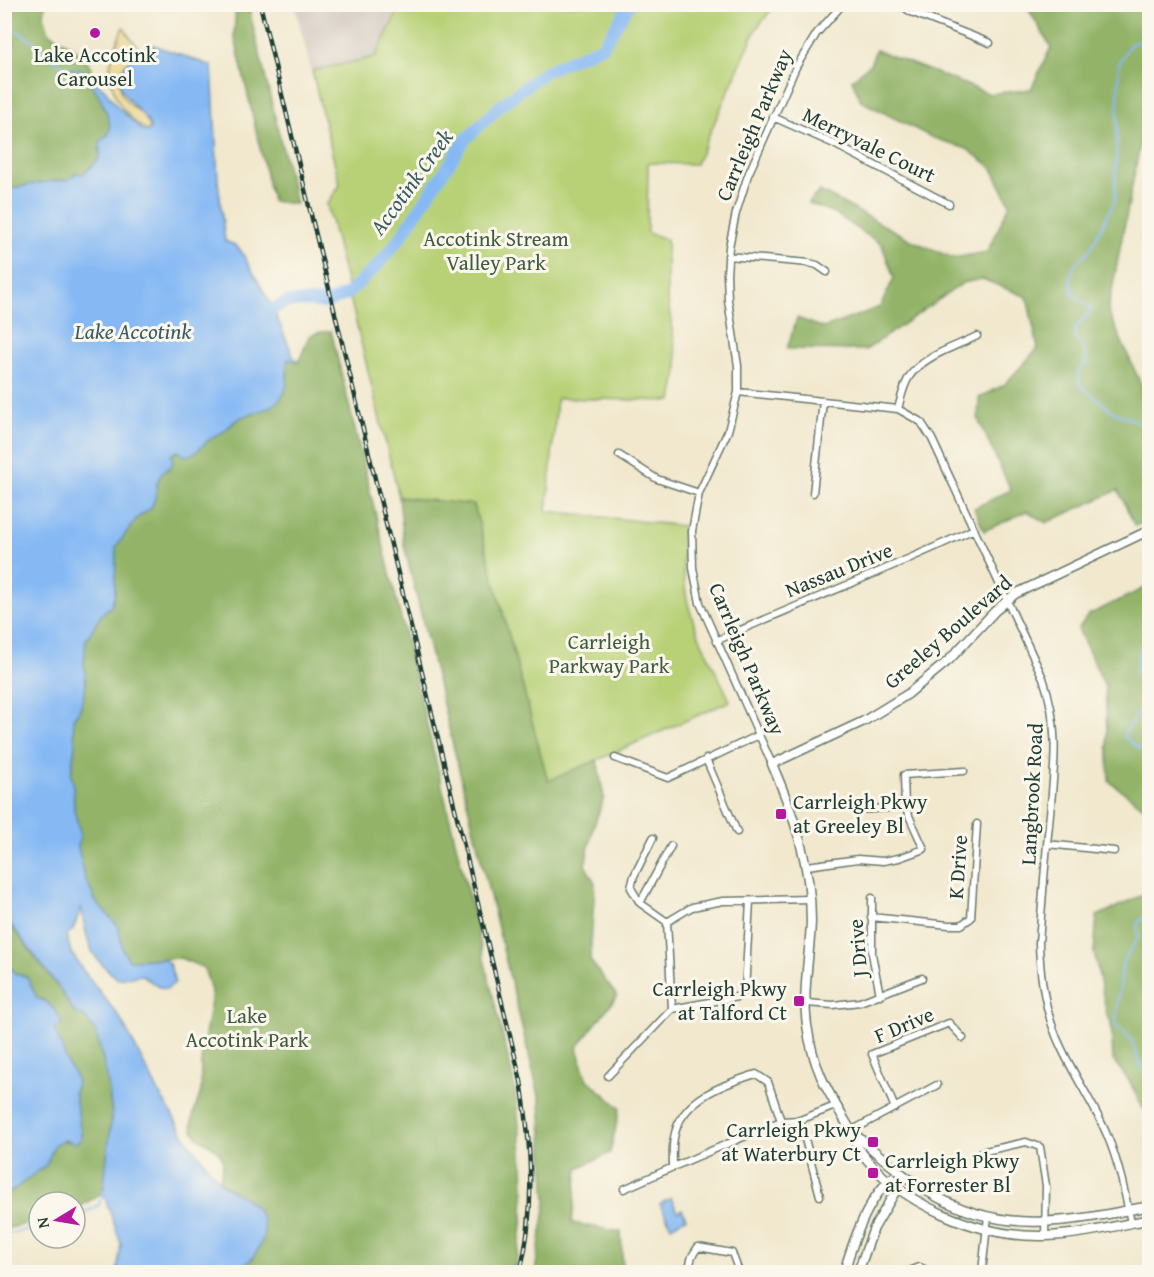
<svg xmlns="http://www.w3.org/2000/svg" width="1154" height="1277" viewBox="0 0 1154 1277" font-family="'Gentium Book Plus',serif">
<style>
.industrial{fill:#ccc2b9}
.green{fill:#b8d177;stroke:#6c8756;stroke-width:1.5}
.forest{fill:#92b368;stroke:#58784e;stroke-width:1.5}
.sand{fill:#eeda9e;stroke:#868c69;stroke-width:1.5}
.water{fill:#86b9f4;stroke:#527b94;stroke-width:1.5}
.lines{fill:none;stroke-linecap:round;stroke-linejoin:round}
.stream{stroke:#86b9f4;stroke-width:2}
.river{stroke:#86b9f4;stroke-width:12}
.street-casing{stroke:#68796a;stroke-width:9}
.secondary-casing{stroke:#68796a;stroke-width:11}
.street{stroke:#fff;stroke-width:6}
.secondary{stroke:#fff;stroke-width:8}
.rail-casing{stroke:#1f3d34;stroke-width:4.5}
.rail{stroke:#fbf7ec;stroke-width:2;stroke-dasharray:7;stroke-linecap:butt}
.poi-dot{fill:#b5179e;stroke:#fbf7ec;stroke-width:2}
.labels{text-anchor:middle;stroke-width:6;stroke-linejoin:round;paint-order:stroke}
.poi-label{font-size:21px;fill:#1f3d34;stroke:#fbf7ec;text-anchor:start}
.street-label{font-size:21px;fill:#1f3d34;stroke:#fbf7ec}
.park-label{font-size:21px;fill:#3e5b41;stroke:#fbf7ec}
.water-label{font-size:22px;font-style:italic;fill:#395c64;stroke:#fbf7ec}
</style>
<rect width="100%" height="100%" fill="#fbf7ec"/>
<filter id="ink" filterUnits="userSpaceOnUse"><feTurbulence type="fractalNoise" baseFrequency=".0167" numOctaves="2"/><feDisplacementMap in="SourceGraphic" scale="12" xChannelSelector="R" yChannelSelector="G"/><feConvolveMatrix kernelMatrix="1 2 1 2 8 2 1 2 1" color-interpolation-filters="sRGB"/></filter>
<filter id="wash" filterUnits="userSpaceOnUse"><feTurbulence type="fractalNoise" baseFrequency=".008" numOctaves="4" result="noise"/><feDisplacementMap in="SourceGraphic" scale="24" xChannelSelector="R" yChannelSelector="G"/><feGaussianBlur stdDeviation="1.35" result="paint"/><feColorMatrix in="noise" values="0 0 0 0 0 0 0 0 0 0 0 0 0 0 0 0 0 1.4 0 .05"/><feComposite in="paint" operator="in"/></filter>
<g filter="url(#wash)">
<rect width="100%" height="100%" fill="#f1e8ce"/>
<!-- industrial -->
<path class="industrial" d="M295,5h105l-26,53 -63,13z"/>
<!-- green -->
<path class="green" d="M401,5h374l-19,24 -60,135 -48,-1 -1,70 20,6v55l11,73 -6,34 -115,-3 -10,113 136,15c-1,26 -1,52 5,78 9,34 28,66 42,97l-182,81 -74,-277 -75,-8 -72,-293 13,-19 -28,-114 63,-14z"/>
<!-- forest -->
<path class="forest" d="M5,5h40l-1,11 5,17c19,11 44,24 45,49l-11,-12 -13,-2c24,12 36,35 41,61l-12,19 1,8c-4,8 -12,12 -18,19l-6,-1 -7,6c-23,0 -43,6 -64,10z
M236,5h12l48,199 -24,-3 -38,-167z
M1061,5l3,1 85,-1v93l-41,213 41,91v118l-14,6 -17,-36 -72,33 -19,-12 -43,20 -10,-23 37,-18 -33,-71 1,-21 25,-13 34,-37 -11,-51 -45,-18 -19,4 -97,67 -79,-1 10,-31 27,10 56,-21 14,-29 -12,-33 -48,-32 -26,-10 12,-12 93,50 40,17 34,-6 23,-48 -19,-37 -24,-18 -36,-12 -70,-36 -9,-21 18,-16 6,-14 114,44 41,-5 20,-42 -25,-42z
M331,331l182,747c9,65 19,130 0,194h-276l16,-13 -5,-59 -10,-5 -19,-15c16,-40 -24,-31 -27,-54 -1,-13 7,-24 9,-36 1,-9 -1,-18 0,-28 2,-16 5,-33 8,-50 1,-6 3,-11 2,-18 0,-8 -5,-18 -7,-26l-24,-10 -51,2 -6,-9 -5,-25 -22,-24 -12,-26 -6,-29 2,-14 -6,-23 -1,-27 -2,-8 4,-31 -2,-25 7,-10 6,-24 -2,-22 2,-23 15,-26 10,-8 4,-12 1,-47 20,-28 15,-11 5,-12 1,-13 5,-11 9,-5v-12l52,-23 16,-14 33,-11 16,-32 -2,-7 2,-10 10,4c13,-21 1,-29 33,-31z
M399,497l75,8 74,276 49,-21 7,38 -11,30 -8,37 10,18 -5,77 27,36 -40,52 9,30 34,30 -10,45 -32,15 -6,55 49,9 2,40h-88l11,-70 -6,-102 -136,-555z
M1149,581v230l-40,-30 -4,-95 -27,-57 10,-14 59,-28z
M1149,892v221l-8,-7 -11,-24 -17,-22 -2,-38 -4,-7 -13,-63 3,-36z
M4,917l56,72 10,17 6,8 8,2 12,16 11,45 5,37 -9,78 -28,18v-8h-36v19l-34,8v-33l41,-31 8,-20 6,-4 10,1 6,-59 -2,-10 -6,-8 -24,-65 -7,-2 -10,-21 -11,-3 -11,-12z"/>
<!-- sand -->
<path class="sand" d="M123,27l18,25c-10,7 -18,13 -20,25 -6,30 23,29 30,50l-4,4c-11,-8 -24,-20 -30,-32 -4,-8 -3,-15 -9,-22l5,-24z"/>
<!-- water -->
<path class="water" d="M153,45l59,21 6,115 7,60 10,4 6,6 31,55 21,50 5,6 -10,-3c-3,14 3,28 -8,40 -10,13 -29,12 -42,20 -5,3 -9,8 -14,12 -4,3 -9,4 -12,7 -12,7 -11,15 -27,18l-7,-5 -7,4 2,5 -2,7 -9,5 -5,11 -1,13 -5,12 -15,11 -20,28 -1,47 -4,12 -10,9 -15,25 -2,23 2,22 -6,24 -7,10 2,25 -4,31 2,8 1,27 6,23 -2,14 6,29 12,26 22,24 5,25 6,9 35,-1 6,6 5,18 -9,6 -9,-3 -15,-11 -24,4c-32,-26 -29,-33 -37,-71l-8,22 -7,5 5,17 11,17 38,49 38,73 32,54c13,11 20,28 33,40 8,7 19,10 27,17 27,24 11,52 -13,70h-120l4,-28 -18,-52 9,-78 -5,-37 -11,-45 -12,-16 -8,-2 -6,-8 -10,-17 -55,-72v-727c21,-4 41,-10 64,-10l7,-7 7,1c4,-5 16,-11 17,-18 1,-5 -1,-9 0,-15 2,-1 7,-5 8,-6 7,-10 -9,-42 -16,-50 -6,-7 -14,-13 -23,-17l14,2 22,20 12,16 25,24 5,1 3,-1c2,-17 -48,-38 -24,-66 8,-9 20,-11 27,-19z
M5,962l11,12 11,3 10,21c13,4 20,13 25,25l-7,6 13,36 6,8 3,10 -3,8 7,41v7l-5,4 -11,-3 -10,4 -9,21 -41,31z
M671,1198l7,14 4,-3 4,9 -15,8 -11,-22z"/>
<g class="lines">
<!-- stream -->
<path class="stream" d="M4,24c14,7 26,15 38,24 9,8 14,16 27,20
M1150,37l-21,8 -10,19 -4,136 -25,50 -16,15 -4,14 3,16 19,14 -17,20v9l8,8 4,16 -9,10 2,13 33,27 28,11 9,17
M1150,636c-20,19 -13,44 -6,68l-21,32 16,13 11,-4
M1150,911l-13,13 2,13 -16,24 -8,64 16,14 9,25 10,14
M75,1218l24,-13 4,-13
M4,1234l35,-6"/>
<!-- river -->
<path class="river" d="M259,316l28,-14 24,-1 15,2 21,-9 31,-29 22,-27 65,-98 35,-34 46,-35 57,-25 27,-42"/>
</g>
</g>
<g filter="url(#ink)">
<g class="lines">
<defs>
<path id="street" d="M900,4l11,8 79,31
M773,117l61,27 115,60
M728,256l81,7 8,2 10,7
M738,392l160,17 23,13 11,17 111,239c18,52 11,92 6,146 -4,39 -7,79 -10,119 1,35 6,70 21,102 14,31 34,59 47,90 12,28 18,58 24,88
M898,409c3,-11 5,-22 11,-32 14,-21 46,-30 68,-41
M619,455l38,24 42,14
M813,493l10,-92
M716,641c86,-39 173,-71 258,-112
M615,758l53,20 91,-43
M706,759l31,73
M772,764l-72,-161 -7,-35 -1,-37 7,-38 29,-62 10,-39v-26l-10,-66 -1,-26 2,-27 7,-34 12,-38 48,-108 21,-34 26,-29
M855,810l50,-3
M653,838l-19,38 -3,12 9,15 27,19
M1047,844l67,7
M807,866l51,-7 25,2 16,-3 25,-9 -19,-42 -1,-32 60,-4
M872,898v56l8,41
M640,903l31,-57
M871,917l78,8h12l10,-7 6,-94
M667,922l25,-15 31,-6 87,-2
M806,1003l27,2 27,-3 62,-24
M672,1009l65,-12 8,-6 5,-90
M608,1076l64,-67 -5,-87
M895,1108l-23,-54 77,-31 14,15
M800,1120l20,76
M851,1131l86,-46
M981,1152l45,-10 14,5 6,39 -1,50
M673,1167c0,-10 -1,-20 1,-29 6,-39 50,-54 82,-64l12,8 13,39
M624,1189l49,-22 108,-46 19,-1 35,-14
M688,1272l4,-16 6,-9 34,6 7,19
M907,1272l13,-5 10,5
M982,1272l6,-56"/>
<path id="secondary" d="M1150,530l-135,64 -20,17 -46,49 -41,34 -44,27 -92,43c22,51 39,100 39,157 -1,34 -9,69 -4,104 6,44 21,67 43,104 3,6 5,14 9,20 38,55 122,89 187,87 35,-1 70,-10 104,-17
M851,1131c25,21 48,43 76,60 73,46 143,31 223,15
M844,1272c9,-30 23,-73 48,-94
M858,1272l16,-44 24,-41 1,-5"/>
</defs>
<!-- street casing -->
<use href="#street" class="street-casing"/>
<!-- secondary casing -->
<use href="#secondary" class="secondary-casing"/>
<!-- street -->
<use href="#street" class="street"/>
<!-- secondary -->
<use href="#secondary" class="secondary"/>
<defs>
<path id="rail" d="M260,4l261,1077c10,63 15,129 -1,191"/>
</defs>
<!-- rail casing -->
<use href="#rail" class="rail-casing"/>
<!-- rail -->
<use href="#rail" class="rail"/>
</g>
</g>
<!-- markers -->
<g class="poi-dot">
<circle cx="95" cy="33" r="6"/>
<rect x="775" y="808" width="12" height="12" rx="3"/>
<rect x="793" y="995" width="12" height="12" rx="3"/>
<rect x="867" y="1136" width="12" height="12" rx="3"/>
<rect x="867" y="1167" width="12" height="12" rx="3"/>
</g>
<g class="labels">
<!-- poi labels -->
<g class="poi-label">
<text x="95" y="62" text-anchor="middle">Lake Accotink<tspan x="95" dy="24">Carousel</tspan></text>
<text x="793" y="809">Carrleigh Pkwy<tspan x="793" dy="24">at Greeley Bl</tspan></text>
<text x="787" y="996" text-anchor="end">Carrleigh Pkwy<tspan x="787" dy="24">at Talford Ct</tspan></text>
<text x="861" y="1137" text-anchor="end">Carrleigh Pkwy<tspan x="861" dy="24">at Waterbury Ct</tspan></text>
<text x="885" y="1168">Carrleigh Pkwy<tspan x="885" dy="24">at Forrester Bl</tspan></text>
</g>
<!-- street labels -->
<g class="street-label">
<text transform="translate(754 125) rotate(-67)" y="7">Carrleigh Parkway</text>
<text transform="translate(869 145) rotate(26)" y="7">Merryvale Court</text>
<text transform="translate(839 570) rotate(-22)" y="7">Nassau Drive</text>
<text transform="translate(948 632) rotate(-41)" y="7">Greeley Boulevard</text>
<text transform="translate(747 659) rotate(67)" y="7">Carrleigh Parkway</text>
<text transform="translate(1032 794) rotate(-87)" y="7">Langbrook Road</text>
<text transform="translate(958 867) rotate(-86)" y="7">K Drive</text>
<text transform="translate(858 948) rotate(-95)" y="7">J Drive</text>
<text transform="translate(904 1025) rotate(-23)" y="7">F Drive</text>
</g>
<!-- park labels -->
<g class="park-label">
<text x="496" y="246">Accotink Stream<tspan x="496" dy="24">Valley Park</tspan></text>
<text x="609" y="649">Carrleigh<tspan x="609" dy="24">Parkway Park</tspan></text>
<text x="247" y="1023">Lake<tspan x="247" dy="24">Accotink Park</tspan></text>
</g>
<!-- water labels -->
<g class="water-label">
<text transform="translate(411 182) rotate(-54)" y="8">Accotink Creek</text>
<text x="133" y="339">Lake Accotink</text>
</g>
</g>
<!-- margin -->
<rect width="1154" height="1277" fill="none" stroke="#fbf7ec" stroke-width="24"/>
<!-- north arrow -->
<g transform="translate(57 1220) rotate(259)"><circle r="28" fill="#fbf7ec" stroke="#a3ada2" stroke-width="1.5"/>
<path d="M0-4.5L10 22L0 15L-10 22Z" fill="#b5179e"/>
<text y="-9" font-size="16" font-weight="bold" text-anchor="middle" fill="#1f3d34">N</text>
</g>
</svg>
